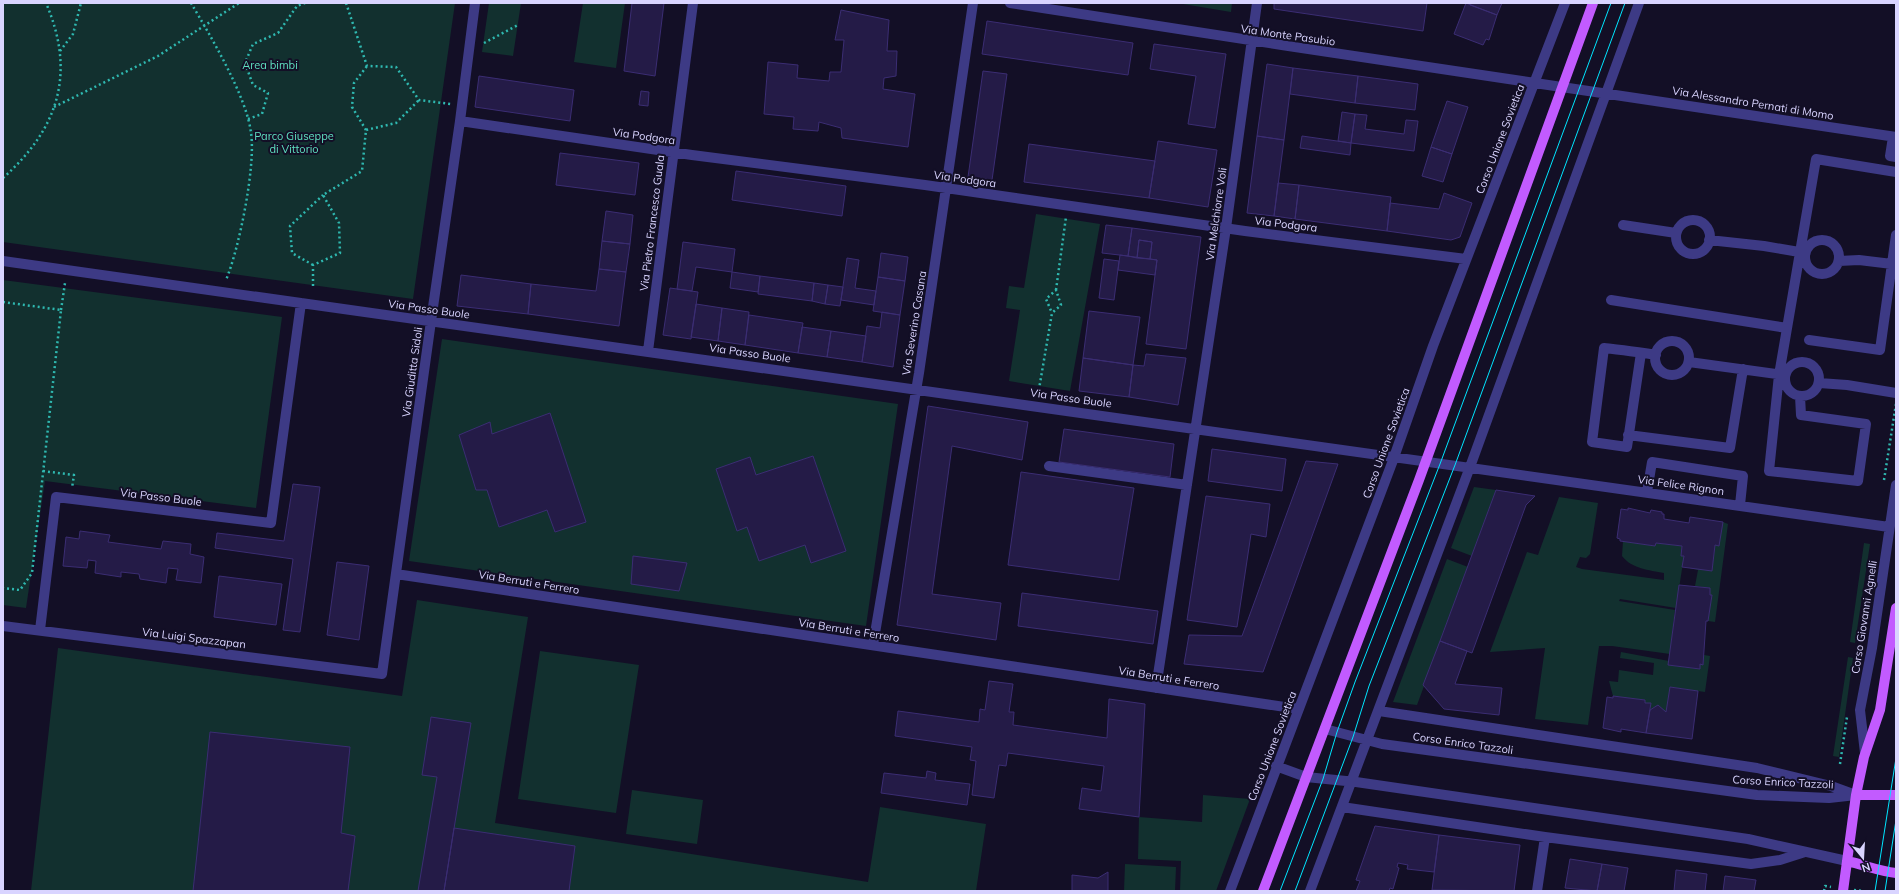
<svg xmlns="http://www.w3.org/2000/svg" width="1899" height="894" viewBox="0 0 1899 894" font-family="Mulish,sans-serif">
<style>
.green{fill:#12302f}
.building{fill:#241b47;stroke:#3b2d73}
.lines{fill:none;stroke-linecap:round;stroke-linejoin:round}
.path{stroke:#2fb8b0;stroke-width:2.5;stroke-dasharray:2 3;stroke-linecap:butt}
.minor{stroke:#3d3a85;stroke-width:10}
.major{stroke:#c25bff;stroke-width:10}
.tram{stroke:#00e5ff;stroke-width:1}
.labels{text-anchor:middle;stroke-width:4;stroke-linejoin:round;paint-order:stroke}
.street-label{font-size:11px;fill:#d9d4ff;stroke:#130f26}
.park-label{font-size:11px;fill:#5fe0c0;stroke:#130f26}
</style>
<rect width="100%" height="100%" fill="#130f26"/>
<!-- green -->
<path class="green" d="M3,3h452l-42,296 -410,-57z
M489,3h32l-8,53 -31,-4z
M583,3h42l-9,65 -42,-6z
M1177,3h55l-1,9z
M1036,214l64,10 -30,167 -61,-10 11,-71 -14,-2 3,-22 15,2z
M3,280l279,37 -26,191 -211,-27 -19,127 -23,-3z
M442,339l456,65 -32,222 -457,-65z
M1474,487l22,3 -24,66 -21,-8z
M1559,497l39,6 -8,51 -4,4 -6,-1 -4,10 6,2 82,11v-7c-15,-3 -32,-4 -42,-17l1,-15 32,5 1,-3 26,3 -1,10h3l-8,52 -56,-9 -1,2 56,9 -5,44 -58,-8h-13l-11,79 -53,-6 10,-71 -55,4 37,-100 11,3z
M1723,522l5,2 -13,98 -7,-1 4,-26h-2v-7l-15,-2 3,-16 -13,-3 27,3 3,-25 4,1z
M1864,543l6,1 -15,99 -5,-1z
M1447,559l21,8 -51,138 -24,-3z
M417,600l111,17 -33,206 373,59 12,-75 106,17 -10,67h-945l27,-243 344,48z
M540,651l99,14 -23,148 -98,-14z
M1621,652l48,9 -1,4 31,4 1,-5h3l1,-9 6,1 -5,36 -35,-5 -4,25 -16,-2 1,-6 -6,-1v-3l-32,-4 -4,-15 9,1 1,-12 34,5 1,-12 -34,-5z
M1848,657l5,1 -14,99 -6,-1z
M632,790l71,10 -6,44 -71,-10z
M1203,795l47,4 -34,92h-36l1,-30 -43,-2 1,-42 63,5z
M1125,864l51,3 -1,24h-51z"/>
<!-- building -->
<path class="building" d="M632,3h32l-9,73 -31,-5z
M1274,3h153l-4,28 -149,-22z
M1466,3l31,12 -8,25 -3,-1 -3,6 -29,-11z
M1470,3h32l-5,12 -27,-10z
M841,10l48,10 -2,31h10l-1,25 -12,2 -1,11 32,5 -7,53 -66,-9 -1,-10 -22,-6 -1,9 -25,-2 1,-12 -30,-3 4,-52 30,3 -1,13 32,3 1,-9h11l3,-32h-9z
M987,21l146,22 -5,32 -146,-21z
M1154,44l72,10 -11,74 -27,-4 8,-48 -46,-7z
M1267,64l26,4 -9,72 -27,-4z
M1293,68l65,8 -3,27 -65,-9z
M983,71l24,3 -15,106 -24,-3z
M479,76l95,14 -4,31 -95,-14z
M1358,76l60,8 -3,26 -60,-7z
M641,91l8,1 -1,14 -9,-1z
M1447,101l21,6 -16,47 -21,-7z
M1342,112l13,2 -4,29 -13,-2z
M1355,114l12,1 -2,14 39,5 2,-14 12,1 -4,30 -63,-8z
M1257,136l27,4 -10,76 -27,-3z
M1302,136l49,7 -1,12 -50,-7z
M1158,141l59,9 -9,57 -59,-9z
M1029,144l126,17 -6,37 -125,-16z
M1431,147l21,7 -9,28 -21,-6z
M560,153l79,10 -4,32 -79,-10z
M736,171l110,15 -4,30 -110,-16z
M1278,183l21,2 -4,34 -21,-3z
M1299,185l92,12 -4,34 -92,-12z
M1444,193l28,10 -12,34 -9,3 -64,-9 3,-28 49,6z
M606,211l27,4 -3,29 -28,-3z
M1106,225l26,3 -4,28 -26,-3z
M1132,228l69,9 -15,112 -40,-5 11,-84 -7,-1 2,-17 -13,-2 -2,18 -9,-2z
M1139,240l13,2 -2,17 -13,-1z
M602,241l28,3 -4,28 -27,-3z
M683,242l52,7 -3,23 -36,-5 -4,24 -15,-2z
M881,253l27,4 -3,24 -27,-4z
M1120,255l37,5 -2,15 -37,-5z
M847,258l12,2 -4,28 21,3 -2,14 -33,-5z
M1104,259l15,2 -5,39 -15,-2z
M599,269l27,3 -7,54 -91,-12 3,-30 65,7z
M732,272l28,4 -2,16 -28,-4z
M461,275l70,9 -3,30 -71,-8z
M760,276l54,7 -2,18 -54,-7z
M878,277l27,4 -5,34 -27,-4z
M814,283l14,2 -3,19 -13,-3z
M828,285l15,2 -3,19 -15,-2z
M670,288l28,4 -7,47 -28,-4z
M696,304l26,4 -4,33 -27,-4z
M722,308l27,4 -4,33 -27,-4z
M1089,311l51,6 -7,48 -50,-7z
M882,312l18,3 -7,52 -31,-5 5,-36 13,2z
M749,315l54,8 -5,30 -53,-8z
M802,327l29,4 -4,26 -29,-4z
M831,331l35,5 -4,26 -35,-5z
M1146,354l40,4 -8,47 -49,-8 4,-32 11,1z
M1083,358l50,7 -4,32 -50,-6z
M928,406l100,16 -6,38 -70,-14 -20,148 69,9 -5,37 -99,-15z
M550,413l36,109 -31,10 -8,-22 -48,17 -12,-37h-11l-17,-55 31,-13 2,12z
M1064,429l110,15 -4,33 -111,-15z
M1212,449l74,10 -4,32 -74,-10z
M813,456l33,95 -35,12 -6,-18 -46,16 -12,-34 -10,4 -21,-62 34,-12 6,18z
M1306,461l32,3 -75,208 -79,-8 5,-29 53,1z
M1021,472l113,16 -15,92 -111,-15z
M293,484l27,3 -20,145 -17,-2 10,-71 -78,-11 2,-15 67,8z
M1496,490l39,6 -9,9 -54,148 -32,-12z
M1206,496l64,8 -4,33 -15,-3 -14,93 -50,-7z
M1628,508l22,5 1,-3 11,2v2h2v5l25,4 1,-6 33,5 -4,24 -4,-1 -3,26 -30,-4 2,-11h-3l1,-10 -26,-3 -1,3 -35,-5v-2l-3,-1 4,-29 7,1z
M80,531l30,4 -2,7 53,7 2,-8 28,3 -1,10 14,3 -3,26 -25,-3 2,-11 -10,-1 -2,15 -26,-4 -1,-5 -18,-2v5l-26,-4 1,-12 -8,-1 -1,8 -24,-2 3,-29 13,2z
M633,556l54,7 -8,28 -48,-7z
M337,562l32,4 -10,74 -32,-5z
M219,576l63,8 -6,41 -62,-8z
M1679,585l31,3v7h2l-4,26h-2l-3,44 -3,-1v5l-32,-4z
M1022,593l136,18 -5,33 -135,-18z
M1440,641l27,10 -12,33 47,4 -3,27 -55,-6 -21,-24z
M989,681l24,3 -4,28h5l-1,13 94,13 2,-39 36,5 -6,113 -60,-8 3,-21 19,3 3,-25 -96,-13 -2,13 -7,-1 -5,33 -22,-3 4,-34 -6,-1 2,-13 -77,-11 3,-25 81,11 1,-13 5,1z
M1670,687l28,4 -6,48 -46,-6 4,-23 8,-5 8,7z
M1613,696l32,4v3h6l-5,30 -25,-4v3l-18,-4 4,-31 6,1z
M431,717l40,6 -27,168h-26l19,-114 -15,-2z
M210,732l140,15 -9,86 14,3 -7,55h-155z
M927,771l9,2 -1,7 35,4 -3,21 -86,-12 3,-20 42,5z
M1375,826l64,9 -5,37 -27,-3 1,-4 -10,-2 -1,4 2,1 -6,21 -3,-1 -1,3h-33l4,-10 -4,-1z
M454,828l121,18 -6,45h-125z
M1439,835l81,10 -6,46 -82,-1z
M1570,859l32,5 -5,27 -32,-3z
M1602,864l26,4 -4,23h-27z
M1676,870l31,4 -2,17h-31z
M1108,872v19h-36v-16l26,3z
M1725,876l31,4 -2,11h-31z"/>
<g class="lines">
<!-- path -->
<path class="path" d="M191,3c19,32 56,94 60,130 5,33 -12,116 -25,147
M346,3l21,63 29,1 23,33 32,4
M484,43l34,-18
M60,51l13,-17 8,-31
M54,107l104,-51 81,-53
M248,119l14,-5 6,-21 -15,-8 -8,-22 8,-19 25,-11 19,-27 8,-3
M366,130l-14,-23 2,-24 13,-17
M3,178c56,-50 73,-105 43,-175
M313,265l-21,-12 -2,-27 33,-31
M313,286v-21l27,-12 -1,-30 -16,-28 39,-24 4,-41 30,-7 23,-23
M1056,290l10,-73
M3,302l58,8 -29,263 -12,17 -17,-2
M61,310l4,-27
M1038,395l14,-82 9,-8 -5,-15 -10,9 6,14
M43,471l31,4 -2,13
M1884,480l12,-76
M1840,764l7,-47
M1854,890l9,1
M1824,891l1,-5 6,1"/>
<!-- minor -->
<path class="minor" d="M1010,3c295,47 591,89 886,134
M460,121l232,34 233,30 320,46 221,28
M1893,137l-3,19 6,1
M1676 237a17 17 0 1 1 34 0a17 17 0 1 1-34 0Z
M1623,225l53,8
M1709,240l55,6 41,7
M1805 257a17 17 0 1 1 34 0a17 17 0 1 1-34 0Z
M3,261l1886,266
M1839,261l20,-1 33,4
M1611,300l176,28
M1809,340l71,10 16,-115
M1655 358a17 17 0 1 1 34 0a17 17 0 1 1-34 0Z
M648,351l45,-348
M1641,353l-14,94 -35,-5 12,-94c17,2 35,4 52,7
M1689,362l95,13
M1785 379a17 17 0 1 1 34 0a17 17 0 1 1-34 0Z
M1819,383l28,2 49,8
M1800,396l1,19 65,9 -8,57 -89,-10 10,-96 37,-216 80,13
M1628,435l102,13 13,-79
M1049,466l138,19
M1647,492l5,-30 91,14 -3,29
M396,574l902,135
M3,626l379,48 50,-360 28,-193 15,-118
M40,630l16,-133 215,26 30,-220
M873,645l46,-272 54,-370
M1156,688l70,-460 31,-225
M1379,711l378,57 74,18 22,8
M1325,729l57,15 375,51 72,3 27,-3
M1865,753l-5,-43 12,-62 24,-163
M1276,766l30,11 50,5 392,57 99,22
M1342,807l203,30 206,27 29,-4 25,-8
M1230,891l162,-428 41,-117 132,-343
M1310,891l160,-424 169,-464
M1537,891l8,-54"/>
<!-- major -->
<path class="major" d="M1856,795h40
M1847,861c18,4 31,10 49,12
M1263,891l156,-411 174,-477
M1843,891l13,-96 8,-38 16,-47 16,-102"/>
<!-- tram -->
<path class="tram" d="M1280,891l43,-112 14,-47 18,-50 85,-218 171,-461
M1295,891l58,-154 16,-51 86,-221 170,-462
M1875,891l21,-133
M1885,891l11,-71"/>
</g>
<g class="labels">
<!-- street labels -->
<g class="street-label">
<text transform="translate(1288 35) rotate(8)" y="4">Via Monte Pasubio</text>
<text transform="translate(1753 103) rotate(9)" y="4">Via Alessandro Pernati di Momo</text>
<text transform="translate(644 136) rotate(8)" y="4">Via Podgora</text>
<text transform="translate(1500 139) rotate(-69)" y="4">Corso Unione Sovietica</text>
<text transform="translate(965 179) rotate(8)" y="4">Via Podgora</text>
<text transform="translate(1216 214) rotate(-82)" y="4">Via Melchiorre Voli</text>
<text transform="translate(652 223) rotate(-83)" y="4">Via Pietro Francesco Guala</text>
<text transform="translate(1286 224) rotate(7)" y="4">Via Podgora</text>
<text transform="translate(429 309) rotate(8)" y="4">Via Passo Buole</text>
<text transform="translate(914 323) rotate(-81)" y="4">Via Severino Casana</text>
<text transform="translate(750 353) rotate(8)" y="4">Via Passo Buole</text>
<text transform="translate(412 372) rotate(-82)" y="4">Via Giuditta Sidoli</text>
<text transform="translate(1071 398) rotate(8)" y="4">Via Passo Buole</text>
<text transform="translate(1386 443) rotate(-70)" y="4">Corso Unione Sovietica</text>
<text transform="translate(1681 485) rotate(8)" y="4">Via Felice Rignon</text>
<text transform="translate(161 497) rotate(7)" y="4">Via Passo Buole</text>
<text transform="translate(529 582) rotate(9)" y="4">Via Berruti e Ferrero</text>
<text transform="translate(1864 617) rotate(-81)" y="4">Corso Giovanni Agnelli</text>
<text transform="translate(849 630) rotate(9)" y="4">Via Berruti e Ferrero</text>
<text transform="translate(194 638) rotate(7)" y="4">Via Luigi Spazzapan</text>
<text transform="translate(1169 678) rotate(9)" y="4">Via Berruti e Ferrero</text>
<text transform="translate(1463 743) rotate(8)" y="4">Corso Enrico Tazzoli</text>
<text transform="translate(1272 746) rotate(-69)" y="4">Corso Unione Sovietica</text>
<text transform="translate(1783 782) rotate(3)" y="4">Corso Enrico Tazzoli</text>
</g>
<!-- park labels -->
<g class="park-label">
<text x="270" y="69">Area bimbi</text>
<text x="294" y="140">Parco Giuseppe<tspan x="294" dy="13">di Vittorio</tspan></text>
</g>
</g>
<!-- border -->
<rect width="1899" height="894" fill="none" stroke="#d9d4ff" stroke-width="8"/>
<!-- north arrow -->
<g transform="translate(1863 858) rotate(162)" stroke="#130f26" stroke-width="3" paint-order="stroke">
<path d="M0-3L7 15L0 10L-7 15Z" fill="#d9d4ff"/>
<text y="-6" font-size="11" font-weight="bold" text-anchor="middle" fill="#d9d4ff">N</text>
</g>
</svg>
